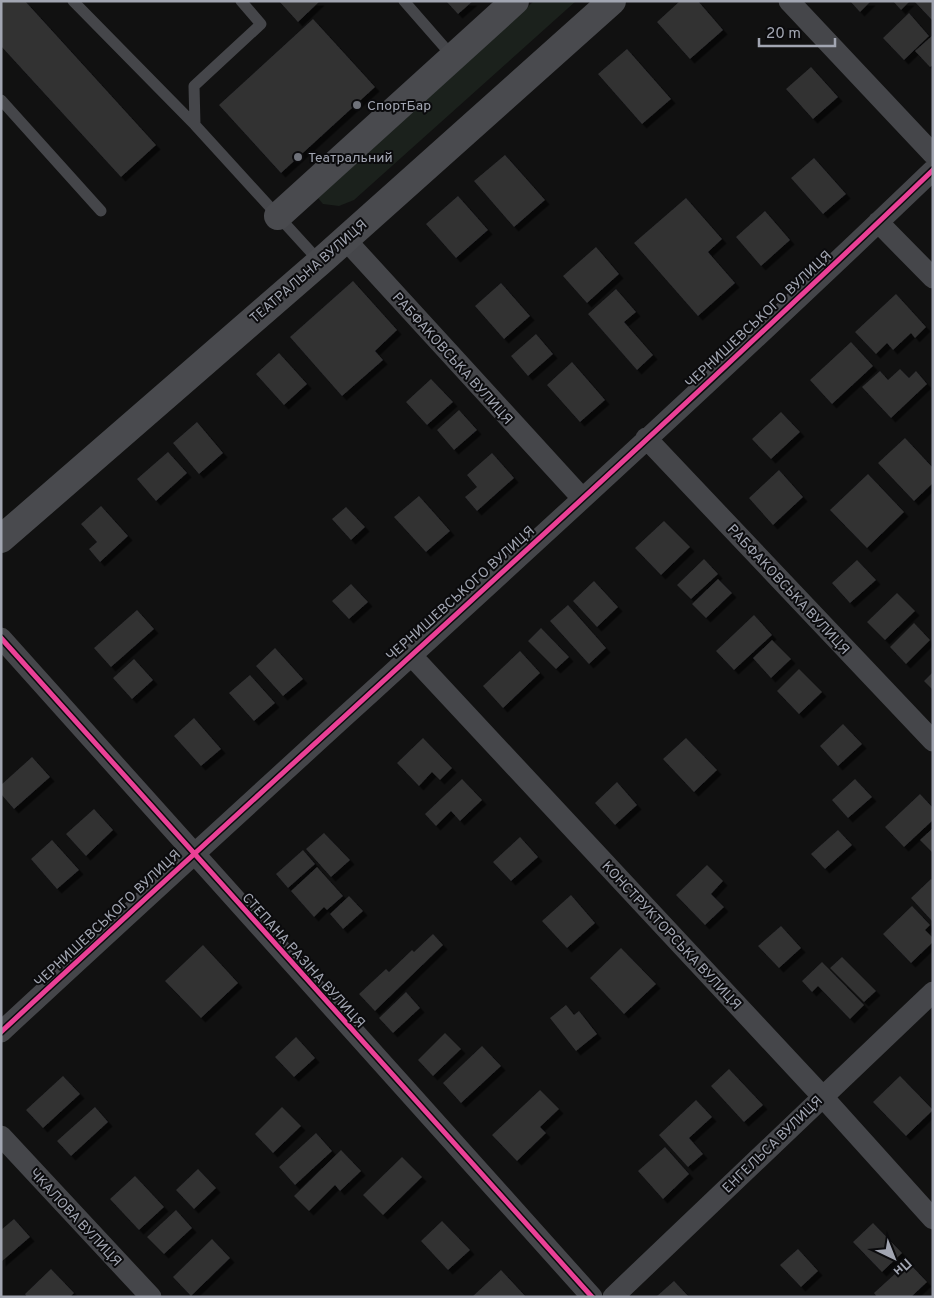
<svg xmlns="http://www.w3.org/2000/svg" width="934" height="1298" viewBox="0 0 934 1298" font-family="Overpass,sans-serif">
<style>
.green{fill:#1b211c}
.building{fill:#313133;filter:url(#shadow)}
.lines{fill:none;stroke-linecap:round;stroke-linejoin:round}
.lane{stroke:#45464a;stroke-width:11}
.street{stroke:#45464a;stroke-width:21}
.secondary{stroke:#494a4e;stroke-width:28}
.cycleway-casing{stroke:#0b0b0d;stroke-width:8}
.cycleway{stroke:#ea4096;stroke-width:5}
.poi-dot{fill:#6f727a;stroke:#0b0b0d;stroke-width:2}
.labels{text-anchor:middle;stroke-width:4;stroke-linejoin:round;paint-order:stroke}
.poi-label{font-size:14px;fill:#a2a6b2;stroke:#0b0b0d;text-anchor:start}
.street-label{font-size:14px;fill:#a2a6b2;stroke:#0b0b0d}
</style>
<defs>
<filter id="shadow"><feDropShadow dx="4.5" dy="4.5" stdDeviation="0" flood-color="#0009"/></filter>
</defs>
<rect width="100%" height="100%" fill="#111"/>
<!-- green -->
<path class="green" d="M534,1h42l-222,199 -15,6 -16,-2 -5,-6z"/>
<!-- building -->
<path class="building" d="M1,1h24l131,144 -35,32 -120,-131z
M279,1h41l-22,21z
M446,1h27l-15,13z
M680,1h18l25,29 -33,29 -33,-37z
M850,1h21l-11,11z
M893,1h17l-9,9z
M914,1h19v20z
M909,13l20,23 -25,24 -21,-22z
M313,19l62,68 -94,86 -62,-68z
M933,35v30l-3,2 -15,-16z
M627,49l44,50 -29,25 -44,-50z
M811,67l27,30 -25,22 -27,-30z
M505,155l40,45 -31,27 -40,-46z
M814,158l32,36 -23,20 -32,-36z
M458,196l30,34 -32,28 -30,-34z
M686,198l36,41 -14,13 27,31 -37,33 -64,-73z
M765,211l25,29 -29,26 -25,-29z
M596,247l23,27 -32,29 -24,-27z
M353,281l44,49 -22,21 8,9 -41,36 -52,-59z
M501,283l29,33 -26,23 -29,-33z
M616,289l20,23 -12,10 29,33 -16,15 -49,-56z
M896,294l30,33 -11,11 -4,-5 -18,17 -6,-7 -11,11 -21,-22z
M536,334l17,20 -25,22 -17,-20z
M851,342l22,24 -41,38 -22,-24z
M279,353l28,31 -23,21 -28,-31z
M572,362l33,38 -25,22 -33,-37z
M900,369l9,9 7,-7 11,13 -36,34 -29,-31 18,-16 8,9z
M431,379l22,23 -26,23 -21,-23z
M459,410l18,20 -23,20 -17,-20z
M781,412l19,20 -29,27 -19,-20z
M197,422l26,31 -24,21 -26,-31z
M905,438l28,30v15l-19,18 -36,-38z
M168,452l19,21 -31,28 -19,-22z
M492,453l22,25 -37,33 -12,-14 12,-10 -10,-12z
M779,470l24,27 -30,28 -24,-27z
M868,474l36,38 -37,36 -37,-38z
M419,496l31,35 -24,21 -32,-35z
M101,506l27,30 -28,26 -11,-13 8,-7 -16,-18z
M346,507l19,20 -14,13 -19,-21z
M664,521l26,26 -29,28 -26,-27z
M704,559l14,15 -27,25 -14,-14z
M857,560l19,20 -26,23 -18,-20z
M718,579l14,14 -26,25 -14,-14z
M594,581l24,26 -21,20 -24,-26z
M351,584l17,18 -19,17 -17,-18z
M897,593l18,18 -30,29 -18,-18z
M568,605l38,43 -17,16 -39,-43z
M137,610l17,19 -43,38 -17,-19z
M754,615l18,20 -38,35 -18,-19z
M914,623l16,17 -24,24 -16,-17z
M541,628l28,29 -13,12 -28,-28z
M772,640l19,19 -20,19 -18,-20z
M275,648l28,31 -20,17 -27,-30z
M520,651l20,22 -37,35 -20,-22z
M134,659l19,21 -21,19 -19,-21z
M799,669l23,23 -23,22 -22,-23z
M933,672v18l-9,-9z
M250,675l25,28 -21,18 -25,-28z
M194,718l27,31 -20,17 -27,-30z
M843,724l19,20 -24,22 -18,-20z
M423,738l29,30 -12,12 -8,-8 -13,14 -22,-23z
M686,738l31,32 -23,22 -31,-33z
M32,757l18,20 -36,32 -13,-15v-9z
M462,779l20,21 -22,21 -9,-10 -15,15 -11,-12z
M855,779l17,18 -24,21 -16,-18z
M617,782l20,23 -22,20 -20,-22z
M920,794l13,14v12l-29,27 -19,-20z
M94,809l19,21 -27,26 -20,-22z
M933,828v25l-13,-13z
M838,830l14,15 -27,24 -14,-15z
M324,833l26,27 -19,17 -25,-28z
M520,837l18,20 -27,24 -18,-19z
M52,840l27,30 -22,19 -26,-30z
M303,850l12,14 -27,24 -12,-14z
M707,865l16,16 -12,13 13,13 -19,18 -29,-30z
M317,867l26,29 -16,14 -3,-3 -10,10 -23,-26z
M931,879l2,2v41l-22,-24z
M571,895l24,28 -28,25 -25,-27z
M349,896l14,15 -20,18 -13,-15z
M912,906l18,19 -5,5 8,8v4l-22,21 -28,-29z
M781,926l20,22 -22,20 -21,-22z
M433,934l10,11 -68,66 -16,-17 27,-25 3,3 23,-22 2,2z
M203,945l35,38 -37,35 -36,-37z
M621,948l35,36 -32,30 -34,-36z
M842,957l34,34 -12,11 -34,-34z
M822,962l42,43 -14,14 -32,-33 -6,6 -10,-11z
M406,992l14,16 -27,25 -14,-15z
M566,1005l8,10 5,-4 18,23 -21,17 -26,-33z
M445,1033l16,16 -28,27 -15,-16z
M296,1037l19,21 -21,19 -19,-20z
M482,1046l19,20 -40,37 -18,-20z
M729,1069l34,36 -19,17 -33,-36z
M63,1076l17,18 -37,34 -17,-18z
M900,1076l33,34 -27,26 -33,-34z
M540,1090l19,19 -19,18 6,6 -29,28 -25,-26z
M696,1100l16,17 -23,21 14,16 -15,13 -29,-32z
M95,1107l13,15 -37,34 -14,-15z
M282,1107l19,19 -28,27 -18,-19z
M316,1133l16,18 -37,34 -16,-18z
M665,1147l24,27 -26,25 -25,-28z
M341,1150l20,21 -21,20 -5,-6 -26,26 -15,-15z
M402,1157l20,20 -39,38 -20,-20z
M198,1169l18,19 -22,21 -18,-19z
M135,1176l29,31 -25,23 -29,-31z
M176,1210l16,18 -28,26 -17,-17z
M14,1219l16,18 -29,25v-32z
M442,1221l28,29 -22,20 -27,-29z
M873,1223l29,30 -20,19 -29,-30z
M212,1239l18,19 -39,38 -18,-19z
M798,1249l20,22 -17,16 -21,-22z
M908,1262l19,20 -16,15h-34l-3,-4z
M51,1269l23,24 -4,4h-43l-2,-3z
M501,1270l25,27h-54z
M674,1281l15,16h-33z"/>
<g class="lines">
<!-- lane -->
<path class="lane" d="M73,1l122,124 125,137
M404,1l49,56
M1,100l100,111
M195,125l-1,-39 67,-62 -20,-23"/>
<!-- street -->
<path class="street" d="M789,1l144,153
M878,222l55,56
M345,239l237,259
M646,438l287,303
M1,638l591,659
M410,654l412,442 111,123
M1,1032c310,-288 627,-569 932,-862
M1,1136l150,161
M613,1297l320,-305"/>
<!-- secondary -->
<path class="secondary" d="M278,216l237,-215
M1,539l319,-277 292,-261"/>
<defs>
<path id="cycleway" d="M1,638l591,659
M1,1032c310,-288 627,-569 932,-862"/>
</defs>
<!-- cycleway casing -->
<use href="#cycleway" class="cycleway-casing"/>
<!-- cycleway -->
<use href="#cycleway" class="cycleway"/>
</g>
<!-- markers -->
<g class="poi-dot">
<circle cx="357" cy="105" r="5"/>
<circle cx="298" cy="157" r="5"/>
</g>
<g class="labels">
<!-- poi labels -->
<g class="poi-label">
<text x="367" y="110">СпортБар</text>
<text x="308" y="162">Театральний</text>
</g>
<!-- street labels -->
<g class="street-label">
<text transform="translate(308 271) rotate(-41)" y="5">ТЕАТРАЛЬНА ВУЛИЦЯ</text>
<text transform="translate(758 319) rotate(-43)" y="5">ЧЕРНИШЕВСЬКОГО ВУЛИЦЯ</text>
<text transform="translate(453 358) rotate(48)" y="5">РАБФАКОВСЬКА ВУЛИЦЯ</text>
<text transform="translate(789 589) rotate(47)" y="5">РАБФАКОВСЬКА ВУЛИЦЯ</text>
<text transform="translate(460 593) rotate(-42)" y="5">ЧЕРНИШЕВСЬКОГО ВУЛИЦЯ</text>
<text transform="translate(107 918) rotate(-43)" y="5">ЧЕРНИШЕВСЬКОГО ВУЛИЦЯ</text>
<text transform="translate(672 935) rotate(47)" y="5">КОНСТРУКТОРСЬКА ВУЛИЦЯ</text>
<text transform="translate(304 960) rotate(48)" y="5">СТЕПАНА РАЗІНА ВУЛИЦЯ</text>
<text transform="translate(772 1144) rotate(-44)" y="5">ЕНГЕЛЬСА ВУЛИЦЯ</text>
<text transform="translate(76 1217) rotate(47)" y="5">ЧКАЛОВА ВУЛИЦЯ</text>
</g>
</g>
<!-- border -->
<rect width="934" height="1298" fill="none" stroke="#a2a6b2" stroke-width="5"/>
<!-- north arrow -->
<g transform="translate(894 1258) rotate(137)" stroke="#0b0b0d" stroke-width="4" paint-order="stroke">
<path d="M0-4L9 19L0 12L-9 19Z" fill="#a2a6b2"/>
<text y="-8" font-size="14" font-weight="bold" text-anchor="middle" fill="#a2a6b2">Пн</text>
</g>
<!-- scale -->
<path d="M759 38v8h76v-8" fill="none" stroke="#a2a6b2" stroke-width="2.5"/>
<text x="766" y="38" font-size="15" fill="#a2a6b2" stroke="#0b0b0d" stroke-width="4" paint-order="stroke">20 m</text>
</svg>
